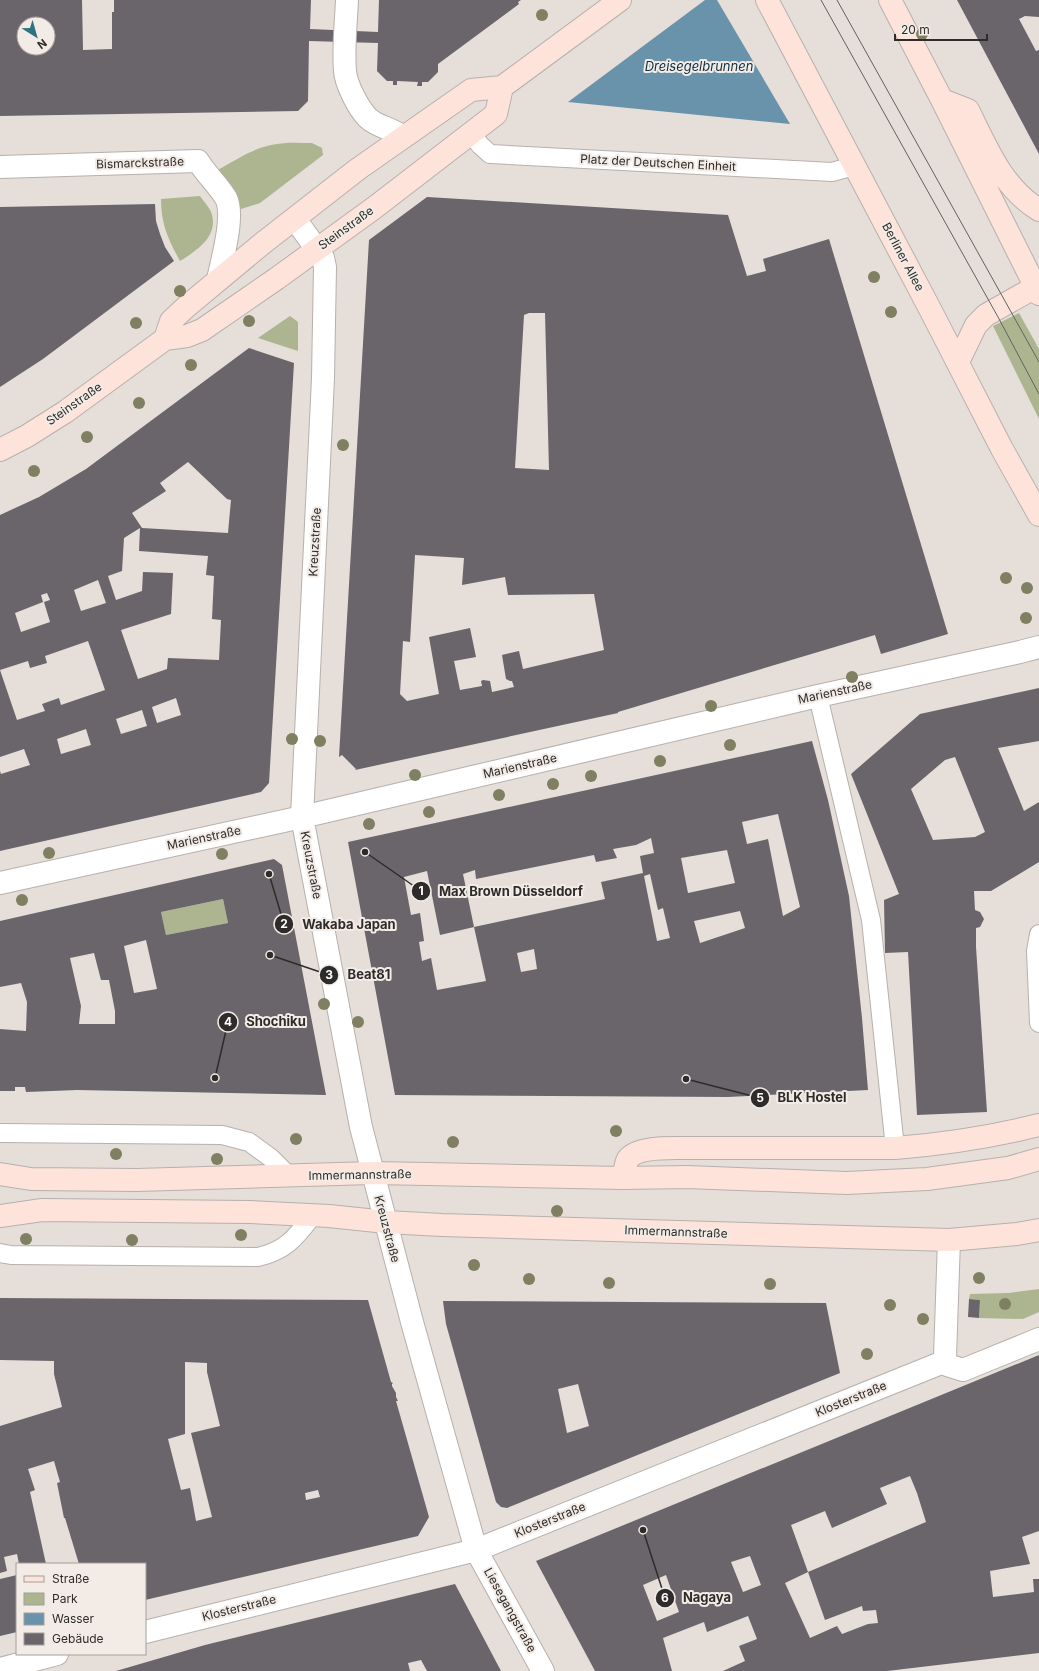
<svg xmlns="http://www.w3.org/2000/svg" width="1039" height="1671" viewBox="0 0 1039 1671" font-family="Inter,sans-serif">
<style>
.green{fill:#acb58f}
.water{fill:#6992ab}
.building{fill:#69656b;fill-rule:evenodd}
.lines{fill:none;stroke-linecap:round;stroke-linejoin:round}
.lane-casing{stroke:#b7b0ac;stroke-width:20}
.street-casing{stroke:#b7b0ac;stroke-width:24}
.secondary-casing{stroke:#b7b0ac;stroke-width:24}
.lane{stroke:#fff;stroke-width:18}
.street{stroke:#fff;stroke-width:22}
.secondary{stroke:#fee3db;stroke-width:22}
.tram{stroke:#65615e;stroke-width:1}
.tree{fill:#7f7f62}
.labels{text-anchor:middle;stroke-width:4;stroke-linejoin:round;paint-order:stroke}
.street-label{font-size:12px;fill:#2e2c2a;stroke:#f3ebe6}
.water-label{font-size:13px;font-style:italic;fill:#0b2f42;stroke:#f3ebe6}
.leader{fill:none;stroke:#2e2c2a;stroke-width:1.5}
.callout-dot{fill:#2e2c2a;stroke:#f3ebe6;stroke-width:1.5}
.mark-label{font-size:12px;text-anchor:middle;font-weight:bold;fill:#fff}
.callout-label{font-size:13px;text-anchor:middle;font-weight:bold;fill:#2e2c2a;stroke:#f3ebe6;stroke-width:4;stroke-linejoin:round;paint-order:stroke}
</style>
<rect width="100%" height="100%" fill="#e5ded9"/>
<!-- green -->
<path class="green" d="M312,143l10,5 1,7 -63,48 -25,8 -17,-41c19,-11 37,-23 59,-26 12,-2 24,-1 35,-1z
M200,196c4,6 11,13 12,19 6,22 -16,36 -32,46 -12,-22 -19,-37 -19,-62z
M1019,313l20,36v70l-46,-93z
M290,316l8,6v29l-40,-13z
M223,899l5,24 -62,12 -5,-23z
M1039,1289v23l-16,7 -44,-1 1,-18 -11,-1 1,-5 39,-1z"/>
<!-- water -->
<path class="water" d="M705,0h12l73,124 -222,-22z"/>
<!-- building -->
<path class="building" d="M0,0h82l1,50 29,-1v-37h2v-12h197l-1,29 68,3 1,-32h142l-3,2 1,2 -81,60v8l-10,10h-6v4h-5l1,-4 -21,-1v4h-4v-4h-6l-10,-10 1,-28 -69,-2 -1,60 -10,10 -298,5zM24,24h24v24h-24z
M957,0h82v17l-14,-1 -6,3 17,32 3,-1v104z
M427,197l301,18 19,61 19,-5 -3,-12 66,-20 119,395 -67,20 -6,-19 -257,77v1l-263,57 1,-1 -14,-14 -3,2 30,-517zM529,313h16l4,157 -34,-2 9,-153zM415,555l49,3 -2,27 43,-8 3,18 86,-1 10,56 -81,19 -4,-18 -17,4 4,24 4,2h2l2,6 -22,5 -2,-11 -7,-1 -2,1 1,5 -22,4 -6,-29 22,-4 -6,-29 -41,9 10,57 -32,7 -7,-7 3,-53 7,1z
M155,204l1,17 4,13 5,13 9,14 -131,98 -43,28v-180z
M249,348l45,15 -25,420 -8,9 -261,59v-80l1,3 29,-9 -6,-16 -24,8v-242l39,-18 47,-28zM188,462l39,37 4,1 -3,33 -86,-5 -10,-15 34,-22 -6,-8zM140,528l-1,23 69,5 -2,19 8,1 -2,43 9,1 -2,40 -51,-2 -1,11 -29,10 -17,-49 50,-16 2,-41 -30,-1 -1,19 -26,9 -8,-24 14,-5 2,-33zM98,580l8,23 -25,8 -7,-21zM47,593l3,7 -6,2 6,20 -29,10 -6,-19 28,-11 -2,-7zM88,641l17,49 -44,15 -2,-7 -17,6 3,7 -28,9 -17,-50 28,-9 2,7 17,-5 -2,-7zM176,698l5,17 -24,8 -5,-16zM142,710l5,16 -26,8 -5,-15zM86,729l5,16 -30,9 -4,-15z
M1039,688v53l-41,7 26,63 15,-9v60l-48,29h-17l1,19 5,2 4,7 -4,8 -4,1v19l11,165 -70,3 -9,-163 -23,1 -1,-53 15,-6 -48,-120 69,-60zM955,757l30,75 -10,5 -42,3 -22,-51 34,-29z
M812,741l16,59 21,96 13,122 6,72 -140,7 -333,-2 -47,-253zM778,814l22,93 -17,9 -15,-77 -21,5 -5,-22zM651,838l3,15 -14,3 3,17 -42,9 4,17 -131,28 12,54 -49,9 -6,-32 -9,3 -3,-19 5,-1 -4,-28 -9,2 -7,-38 23,-6 13,64 34,-8 -11,-53 12,-4 1,9 118,-24 2,7 21,-4 -4,-9 23,-4zM727,850l8,33 -47,10 -7,-35zM650,874l8,36 5,-2 7,30 -13,3 -13,-65zM740,911l5,17 -45,15 -6,-22zM534,949l3,20 -16,3 -4,-19z
M274,859l8,6 44,230 -249,-5 -51,2 -1,-5h-10v4h-15v-62l26,2 1,-29 -6,-19 -21,4v-66zM223,899l5,24 -62,12 -5,-23zM146,940l11,49 -23,4 -10,-47zM94,953l7,27h8l6,31v13h-36l2,-18 -11,-48z
M0,1298l368,2 23,82 2,1 -1,1v2l4,7v4l2,4h-2l33,116 -11,19 -273,64v-36h-66l-14,-46h-1l-7,-35 3,-1 -6,-21 -26,8 7,21 -5,2 16,72h-27l-2,-10 -13,3 3,14 -7,2v-147l62,-19 -8,-33v-13l-54,-1zM185,1362l22,1v9l13,54 -29,7 21,84 -16,4 -6,-33 -9,2 -13,-51 17,-5zM318,1490l2,7 -14,3 -1,-7z
M969,1299l11,1 -1,18 -11,-1z
M443,1301l383,2 14,70 -333,135 -6,-1 -5,-5 -50,-178zM578,1384l11,42 -22,7 -9,-44z
M1039,1355v176l-17,6 8,27 -40,7 3,26 41,-5 -1,-13h6v74l-152,18h-164l22,-10 -6,-15 18,-7 -9,-23 -41,16 -3,-10 -41,16 9,33h-77l-59,-110zM910,1476l7,17 9,29 -118,50 17,48 37,-14 1,5 13,-1 2,13 -10,1 -26,10 -5,-8 -27,12 -25,-55 23,-11 -17,-47 34,-14 7,17 55,-24 -7,-16zM750,1556l11,29 -18,7 -12,-30zM666,1575l13,37 -22,9 -14,-36z
M17,1575v57l-17,4v-57z
M455,1584l46,87h-74l-6,-11 -13,3 2,8h-294l89,-26z"/>
<g class="lines">
<defs>
<path id="lane" d="M471,133l9,12 10,9 342,18 22,-6
M818,696l53,224 24,228
M1039,934l-3,17 3,72
M0,1133l222,2 27,7 22,16 17,17
M0,1253l11,2 247,2c28,-6 38,-20 55,-42"/>
<path id="street" d="M347,0c-1,22 -4,50 -2,71 1,13 13,37 23,47 9,9 24,10 35,19
M0,167l198,-6c8,13 20,24 28,37 9,18 -4,61 -8,82
M295,219l28,39 2,9 -2,111 -21,439 59,310 51,195 64,228 67,121
M0,883l302,-66 516,-121 202,-44 19,-5
M941,1363l22,7 76,-31
M145,1632l331,-82 465,-187 4,-6 4,-117
M0,1669l57,-15"/>
<path id="secondary" d="M767,0l164,311 71,138 37,66
M890,0l52,100 97,194
M942,100l26,10c19,38 34,77 71,100
M165,339l6,-18 15,-14 77,-64 95,-74 113,-79 31,-3 118,-87
M958,362l18,-37 10,-10 53,-30
M0,450l27,-14 38,-24 100,-73 22,-3 15,-6 74,-51 98,-71 122,-94 6,-27
M0,1174l31,5 106,1 235,-7 55,1 196,4 64,-1 160,6 80,-4 81,-11 31,-9
M623,1178c2,-5 2,-14 5,-19 9,-12 40,-11 53,-11h214c49,-4 96,-11 144,-23
M0,1216l42,-6 208,2 79,4 57,6 56,3 507,15 68,-6 22,-4"/>
</defs>
<!-- lane casing -->
<use href="#lane" class="lane-casing"/>
<!-- street casing -->
<use href="#street" class="street-casing"/>
<!-- secondary casing -->
<use href="#secondary" class="secondary-casing"/>
<!-- lane -->
<use href="#lane" class="lane"/>
<!-- street -->
<use href="#street" class="street"/>
<!-- secondary -->
<use href="#secondary" class="secondary"/>
<!-- tram -->
<path class="tram" d="M821,0l177,317 41,77
M837,0l202,362"/>
</g>
<!-- trees -->
<g class="tree">
<circle cx="542" cy="15" r="6"/>
<circle cx="922" cy="34" r="6"/>
<circle cx="874" cy="277" r="6"/>
<circle cx="180" cy="291" r="6"/>
<circle cx="891" cy="312" r="6"/>
<circle cx="249" cy="321" r="6"/>
<circle cx="136" cy="323" r="6"/>
<circle cx="191" cy="365" r="6"/>
<circle cx="139" cy="403" r="6"/>
<circle cx="87" cy="437" r="6"/>
<circle cx="343" cy="445" r="6"/>
<circle cx="34" cy="471" r="6"/>
<circle cx="1006" cy="578" r="6"/>
<circle cx="1027" cy="588" r="6"/>
<circle cx="1026" cy="618" r="6"/>
<circle cx="852" cy="677" r="6"/>
<circle cx="711" cy="706" r="6"/>
<circle cx="292" cy="739" r="6"/>
<circle cx="320" cy="741" r="6"/>
<circle cx="730" cy="745" r="6"/>
<circle cx="660" cy="761" r="6"/>
<circle cx="415" cy="775" r="6"/>
<circle cx="591" cy="776" r="6"/>
<circle cx="553" cy="784" r="6"/>
<circle cx="499" cy="795" r="6"/>
<circle cx="429" cy="812" r="6"/>
<circle cx="369" cy="824" r="6"/>
<circle cx="49" cy="853" r="6"/>
<circle cx="222" cy="854" r="6"/>
<circle cx="22" cy="900" r="6"/>
<circle cx="324" cy="1004" r="6"/>
<circle cx="358" cy="1022" r="6"/>
<circle cx="616" cy="1131" r="6"/>
<circle cx="296" cy="1139" r="6"/>
<circle cx="453" cy="1142" r="6"/>
<circle cx="116" cy="1154" r="6"/>
<circle cx="217" cy="1159" r="6"/>
<circle cx="557" cy="1211" r="6"/>
<circle cx="241" cy="1235" r="6"/>
<circle cx="26" cy="1239" r="6"/>
<circle cx="132" cy="1240" r="6"/>
<circle cx="474" cy="1265" r="6"/>
<circle cx="979" cy="1278" r="6"/>
<circle cx="529" cy="1279" r="6"/>
<circle cx="609" cy="1283" r="6"/>
<circle cx="770" cy="1284" r="6"/>
<circle cx="1005" cy="1304" r="6"/>
<circle cx="890" cy="1305" r="6"/>
<circle cx="923" cy="1319" r="6"/>
<circle cx="867" cy="1354" r="6"/>
</g>
<g class="labels">
<!-- street labels -->
<g class="street-label">
<text transform="translate(140 163) rotate(-2)" y="4">Bismarckstraße</text>
<text transform="translate(658 163) rotate(3)" y="4">Platz der Deutschen Einheit</text>
<text transform="translate(346 228) rotate(-36)" y="4">Steinstraße</text>
<text transform="translate(903 257) rotate(62)" y="4">Berliner Allee</text>
<text transform="translate(74 404) rotate(-35)" y="4">Steinstraße</text>
<text transform="translate(315 542) rotate(-87)" y="4">Kreuzstraße</text>
<text transform="translate(835 692) rotate(-12)" y="4">Marienstraße</text>
<text transform="translate(520 766) rotate(-13)" y="4">Marienstraße</text>
<text transform="translate(204 838) rotate(-12)" y="4">Marienstraße</text>
<text transform="translate(311 865) rotate(79)" y="4">Kreuzstraße</text>
<text transform="translate(360 1175) rotate(-1)" y="4">Immermannstraße</text>
<text transform="translate(387 1229) rotate(75)" y="4">Kreuzstraße</text>
<text transform="translate(676 1232) rotate(2)" y="4">Immermannstraße</text>
<text transform="translate(851 1399) rotate(-22)" y="4">Klosterstraße</text>
<text transform="translate(550 1520) rotate(-22)" y="4">Klosterstraße</text>
<text transform="translate(239 1608) rotate(-14)" y="4">Klosterstraße</text>
<text transform="translate(510 1610) rotate(61)" y="4">Liesegangstraße</text>
</g>
<!-- water labels -->
<g class="water-label">
<text x="699" y="71">Dreisegelbrunnen</text>
</g>
</g>
<!-- callouts -->
<path class="leader" d="M365 852L421 891M269 874L284 924M270 955L329 975M215 1078L228 1022M686 1079L760 1098M643 1530L665 1598"/>
<g class="callout-dot">
<circle cx="365" cy="852" r="4"/>
<circle cx="269" cy="874" r="4"/>
<circle cx="270" cy="955" r="4"/>
<circle cx="215" cy="1078" r="4"/>
<circle cx="686" cy="1079" r="4"/>
<circle cx="643" cy="1530" r="4"/>
<circle cx="421" cy="891" r="10"/>
<circle cx="284" cy="924" r="10"/>
<circle cx="329" cy="975" r="10"/>
<circle cx="228" cy="1022" r="10"/>
<circle cx="760" cy="1098" r="10"/>
<circle cx="665" cy="1598" r="10"/>
</g>
<g class="mark-label">
<text x="421" y="895">1</text>
<text x="284" y="928">2</text>
<text x="329" y="979">3</text>
<text x="228" y="1026">4</text>
<text x="760" y="1102">5</text>
<text x="665" y="1602">6</text>
</g>
<g class="callout-label">
<text x="511" y="896">Max Brown Düsseldorf</text>
<text x="349" y="929">Wakaba Japan</text>
<text x="369" y="979">Beat81</text>
<text x="276" y="1026">Shochiku</text>
<text x="812" y="1102">BLK Hostel</text>
<text x="707" y="1602">Nagaya</text>
</g>
<!-- legend -->
<rect x="16" y="1563" width="130" height="92" fill="#f3ebe6" stroke="#a49f9b"/>
<rect x="24" y="1576" width="20" height="6" fill="#fee3db" stroke="#a49f9b"/>
<text x="52" y="1583" font-size="12" fill="#2e2c2a">Straße</text>
<rect x="24" y="1593" width="20" height="12" fill="#acb58f" stroke="#a49f9b"/>
<text x="52" y="1603" font-size="12" fill="#2e2c2a">Park</text>
<rect x="24" y="1613" width="20" height="12" fill="#6992ab" stroke="#a49f9b"/>
<text x="52" y="1623" font-size="12" fill="#2e2c2a">Wasser</text>
<rect x="24" y="1633" width="20" height="12" fill="#69656b" stroke="#a49f9b"/>
<text x="52" y="1643" font-size="12" fill="#2e2c2a">Gebäude</text>
<!-- north arrow -->
<g transform="translate(36 36) rotate(143)"><circle r="19" fill="#f3ebe6" stroke="#a49f9b"/>
<path d="M0-3L7 15L0 10L-7 15Z" fill="#2e7382"/>
<text y="-6" font-size="11" font-weight="bold" text-anchor="middle" fill="#2e2c2a">N</text>
</g>
<!-- scale -->
<path d="M895 34v6h92v-6" fill="none" stroke="#2e2c2a" stroke-width="2"/>
<text x="901" y="34" font-size="12" fill="#2e2c2a" stroke="#f3ebe6" stroke-width="3" paint-order="stroke">20 m</text>
</svg>
